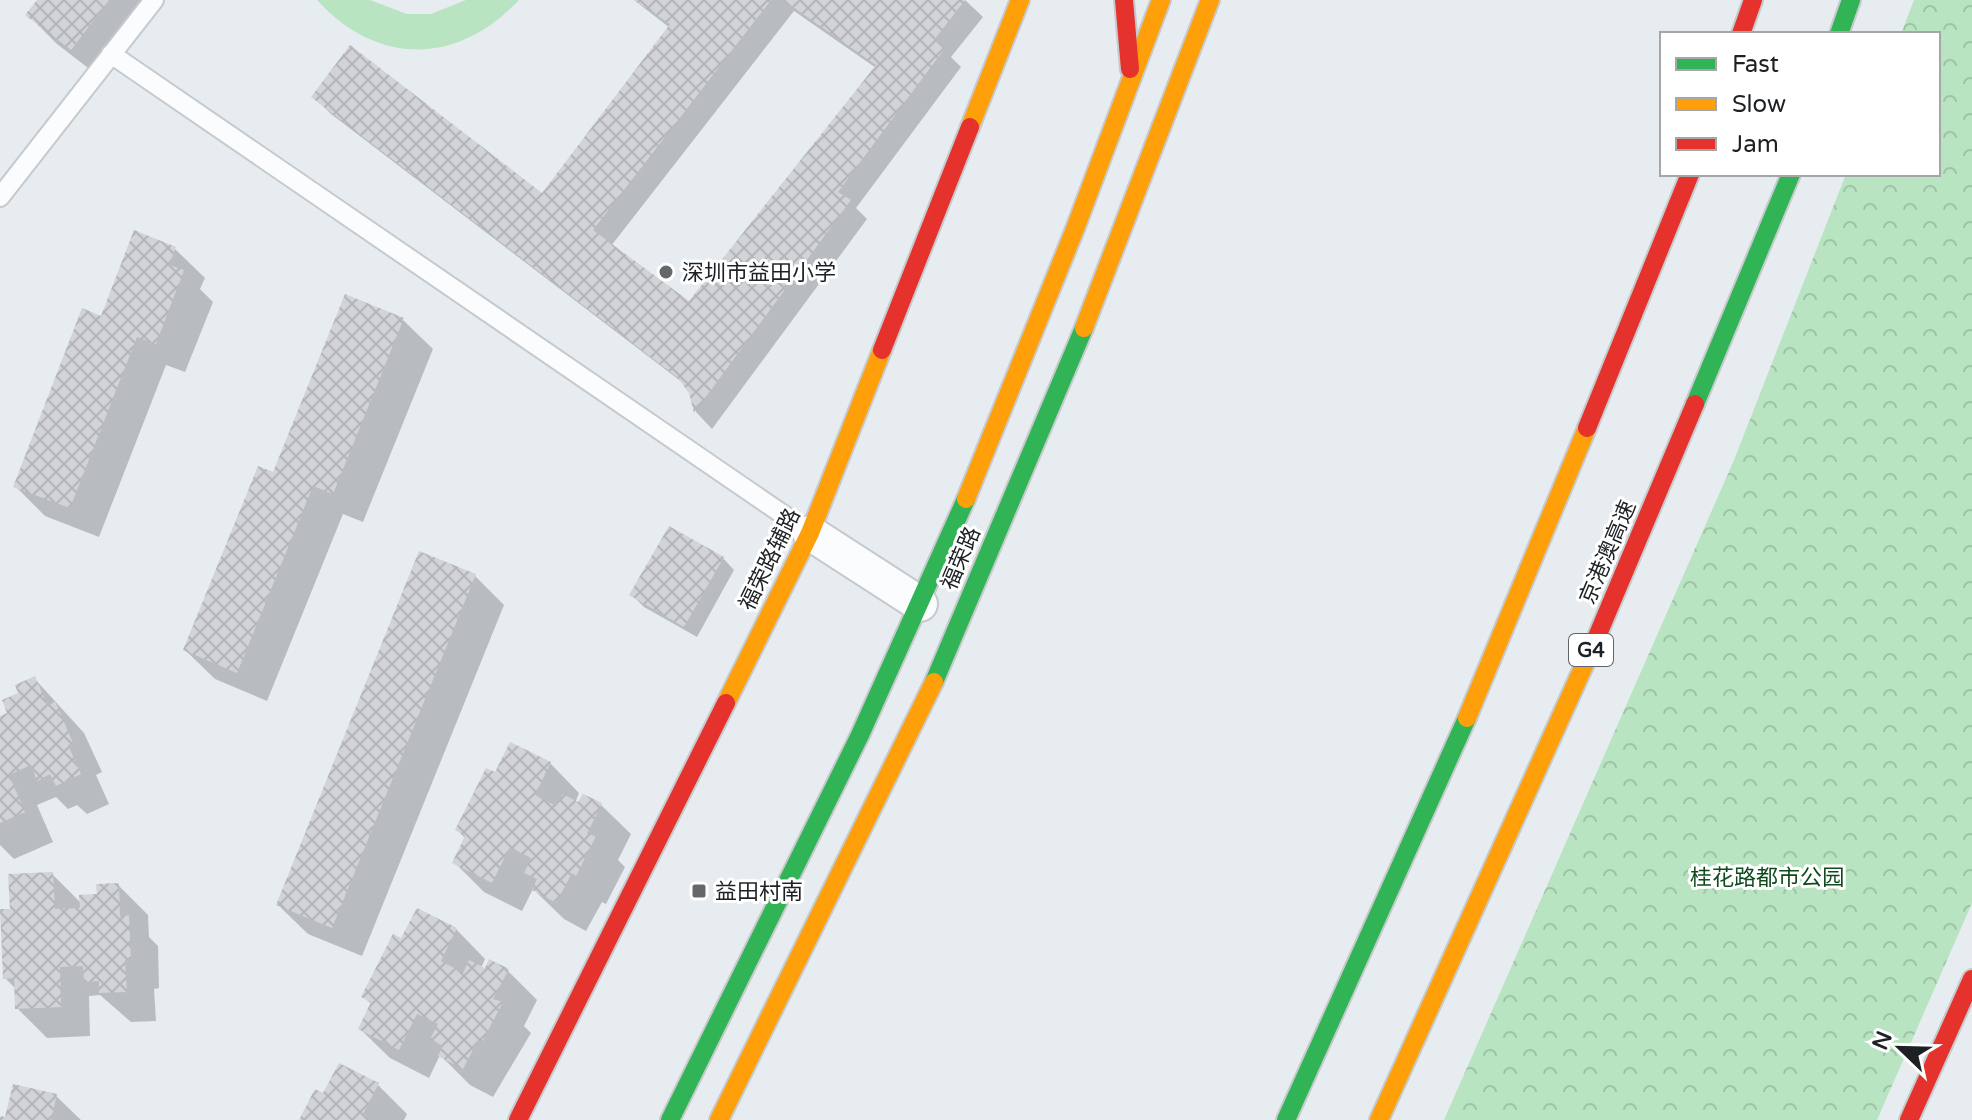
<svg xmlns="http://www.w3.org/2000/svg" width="1972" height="1120" viewBox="0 0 1972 1120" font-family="'Varela Round','Noto Sans SC',sans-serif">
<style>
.park{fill:url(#park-crowns)}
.pitch{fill:#b8e4c1}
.shadow{fill:#0003;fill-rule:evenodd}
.building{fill:url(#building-cross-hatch)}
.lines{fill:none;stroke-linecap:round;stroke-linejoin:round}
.lane-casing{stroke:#c6cacd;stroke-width:22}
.street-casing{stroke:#c6cacd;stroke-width:38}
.fast-casing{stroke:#c6cacd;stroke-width:22}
.slow-casing{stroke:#c6cacd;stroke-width:22}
.jam-casing{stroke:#c6cacd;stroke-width:22}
.lane{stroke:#fbfcfd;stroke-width:18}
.street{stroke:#fbfcfd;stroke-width:34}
.fast{stroke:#30b455;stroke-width:18}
.slow{stroke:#ff9f0a;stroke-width:18}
.jam{stroke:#e5322d;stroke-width:18}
.poi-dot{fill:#64686b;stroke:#fff;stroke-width:3}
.labels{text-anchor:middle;stroke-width:6;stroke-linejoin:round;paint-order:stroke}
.shield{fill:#fff;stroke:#616466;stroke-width:2}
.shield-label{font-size:20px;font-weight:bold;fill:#1d2124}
.poi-label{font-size:22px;fill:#1d2124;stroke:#fff;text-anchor:start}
.street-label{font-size:22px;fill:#1d2124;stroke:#fff}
.park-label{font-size:22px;fill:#114a1e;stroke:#fff}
</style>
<defs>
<pattern id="park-crowns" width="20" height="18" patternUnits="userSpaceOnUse" patternTransform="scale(2)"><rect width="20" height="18" fill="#b8e4c1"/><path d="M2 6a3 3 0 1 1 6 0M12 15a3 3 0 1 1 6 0" fill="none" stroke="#9ec3a6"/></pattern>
<pattern id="building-cross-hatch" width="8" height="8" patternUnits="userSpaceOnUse" patternTransform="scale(2)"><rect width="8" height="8" fill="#d1d3d6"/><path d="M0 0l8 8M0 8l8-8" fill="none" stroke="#b3b5b8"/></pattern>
</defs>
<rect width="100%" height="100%" fill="#e7ecf0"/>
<!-- park -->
<path class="park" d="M1914,0h58v903l-95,217h-433l290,-660 112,-286h92v-140h-37z"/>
<!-- pitch -->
<path class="pitch" d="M317,0h53l37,14h24l35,-14h53c-61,65 -141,67 -202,0z"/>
<!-- shadow -->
<path class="shadow" d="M39,0h121l-59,78 -44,-34 -29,-29z
M634,0h331l18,17 -32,40 10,10 -105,141 11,11 -155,210 -16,-17 -9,-26 -356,-272 -17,-17 228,99 128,-168zM794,11l82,57 -186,236 -79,-58z
M175,249l30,29 -5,11 13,13 -28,70 -19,-7 -67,172 -54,-21 -30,-30 87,-168z
M403,320l30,29 -70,173 -20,-8 -76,187 -52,-22 -30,-29 89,-176z
M723,558l11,12 -37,67 -53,-30 -12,-12z
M474,575l30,30 -142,351 -54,-22 -30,-29z
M34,678l50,55 18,39 -6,3 13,29 -22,10 -10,-9 -9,4 -12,-12 -19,8 16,37 -39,17 -14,-14v-127l9,-4z
M550,763l29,30 -4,10 26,2 30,29 -13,26 7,7 -19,37 -4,-2 -16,29 -22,-12 -31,-30 -11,22 -38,-19 -30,-30 12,-23 -9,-9 39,-55z
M52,874l29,29 37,-18 30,30 1,22 9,9 1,42 -5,1 2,32 -25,1 -31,-27 -11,1 1,40 -43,2 -30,-30v-18l-12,-12 7,-68z
M456,929l29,30 -4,9 27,3 29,29 -13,26 7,7 -38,64 -23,-12 -30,-30 -11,23 -39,-20 -30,-29 12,-24 -8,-8 38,-56z
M378,1085l29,29 -3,6h-103l23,-24z
M56,1096l25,24h-81h7z"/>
<!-- building -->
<path class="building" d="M37,0h72l-38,50 -46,-35z
M634,0h137l-178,230 96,71 187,-236 -93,-65h182l-31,40 11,8 -107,144 13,8 -157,213 -5,-20 -12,-16 -366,-280 39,-52 192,148 128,-169z
M134,230l42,17 -7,18 15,5 -28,74 -19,-7 -67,171 -57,-21 69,-179 19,8z
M345,294l59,24 -71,176 -20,-8 -76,187 -54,-23 75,-184 15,6z
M669,526l55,31 -40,70 -55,-32z
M419,551l57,23 -144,354 -56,-23z
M35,676l13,31 7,-6 18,42 -5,2 13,29 -25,12 -6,-12 -13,7 -6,-16 -22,10 16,37 -25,11v-107l7,-3 -5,-13 16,-7 -3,-8z
M510,742l41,20 -16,33 21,11 7,-12 15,8 5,-8 19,9 -15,31 9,2 -20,40 -4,-3 -16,30 -24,-13 5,-11 -13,-6 7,-15 -21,-11 -18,36 -40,-20 13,-27 -10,-6 31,-62 9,4z
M53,872l2,37 25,-1 -1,-13 18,-1 -1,-10 23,-1 1,34 9,-2 2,44 -6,1 2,32 -28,1v-12l-15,1 -1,-16 -23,1 1,40 -46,2 -1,-31 -11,1 -3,-70h10l-2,-35z
M417,908l40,20 -16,33 22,12 6,-13 16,8 4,-9 20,10 -16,30 10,3 -21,40 -4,-2 -15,29 -25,-13 5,-10 -13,-7 8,-15 -21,-10 -18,36 -41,-21 13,-27 -10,-5 32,-63 8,4z
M339,1063l40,20 -17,33 8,4h-71l16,-31 8,4z
M13,1084l44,10 -6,26h-51v-4l5,1z"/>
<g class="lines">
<defs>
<path id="lane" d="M111,54l699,479
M0,197l154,-197"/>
<path id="street" d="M810,533l110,71"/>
<path id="fast" d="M1839,34l12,-34
M1695,404l96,-230
M934,682l150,-354
M670,1120l190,-385 106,-236
M1286,1120l181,-402"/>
<path id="slow" d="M970,127l50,-127
M1084,328l126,-328
M966,499l109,-270 86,-229
M726,703l84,-170 72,-183
M1467,718l120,-290
M719,1120l215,-438
M1379,1120l217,-481"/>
<path id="jam" d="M1124,0l6,69
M1741,34l12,-34
M882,350l88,-223
M1587,428l103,-254
M1596,639l99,-235
M518,1120l208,-417
M1909,1120l63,-141"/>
</defs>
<!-- lane casing -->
<use href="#lane" class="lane-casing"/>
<!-- street casing -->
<use href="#street" class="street-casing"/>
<!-- fast casing -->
<use href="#fast" class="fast-casing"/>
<!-- slow casing -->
<use href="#slow" class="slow-casing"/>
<!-- jam casing -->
<use href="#jam" class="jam-casing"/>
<!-- lane -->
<use href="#lane" class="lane"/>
<!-- street -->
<use href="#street" class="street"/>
<!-- fast -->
<use href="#fast" class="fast"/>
<!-- slow -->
<use href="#slow" class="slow"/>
<!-- jam -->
<use href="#jam" class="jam"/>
</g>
<!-- markers -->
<g class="poi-dot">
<circle cx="666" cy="272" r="8"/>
<rect x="691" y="883" width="16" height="16" rx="4"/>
</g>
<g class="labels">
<!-- shield labels -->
<rect class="shield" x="1569" y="634" width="44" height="32" rx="6"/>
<g class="shield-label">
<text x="1591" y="657">G4</text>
</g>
<!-- poi labels -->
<g class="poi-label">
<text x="682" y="280">深圳市益田小学</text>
<text x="715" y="899">益田村南</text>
</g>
<!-- street labels -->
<g class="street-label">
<text transform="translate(1607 552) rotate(-67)" y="8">京港澳高速</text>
<text transform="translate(960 558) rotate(-67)" y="8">福荣路</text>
<text transform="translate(769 559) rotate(-64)" y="8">福荣路辅路</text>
</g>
<!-- park labels -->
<g class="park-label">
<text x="1767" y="885">桂花路都市公园</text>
</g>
</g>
<!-- legend -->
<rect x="1660" y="32" width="280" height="144" fill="#ffffff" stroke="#a5a6a7" stroke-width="2"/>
<rect x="1676" y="58" width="40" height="12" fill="#30b455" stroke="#a5a6a7" stroke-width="2"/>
<text x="1732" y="72" font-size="24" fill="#1d2124">Fast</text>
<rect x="1676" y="98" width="40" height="12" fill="#ff9f0a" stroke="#a5a6a7" stroke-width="2"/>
<text x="1732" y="112" font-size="24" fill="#1d2124">Slow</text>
<rect x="1676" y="138" width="40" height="12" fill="#e5322d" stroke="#a5a6a7" stroke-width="2"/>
<text x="1732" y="152" font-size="24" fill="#1d2124">Jam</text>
<!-- north arrow -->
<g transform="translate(1900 1048) rotate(293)" stroke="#ffffff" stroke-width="6" paint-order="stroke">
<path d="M0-6L14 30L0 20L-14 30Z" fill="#1d2124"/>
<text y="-12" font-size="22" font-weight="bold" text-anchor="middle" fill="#1d2124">N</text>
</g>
</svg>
